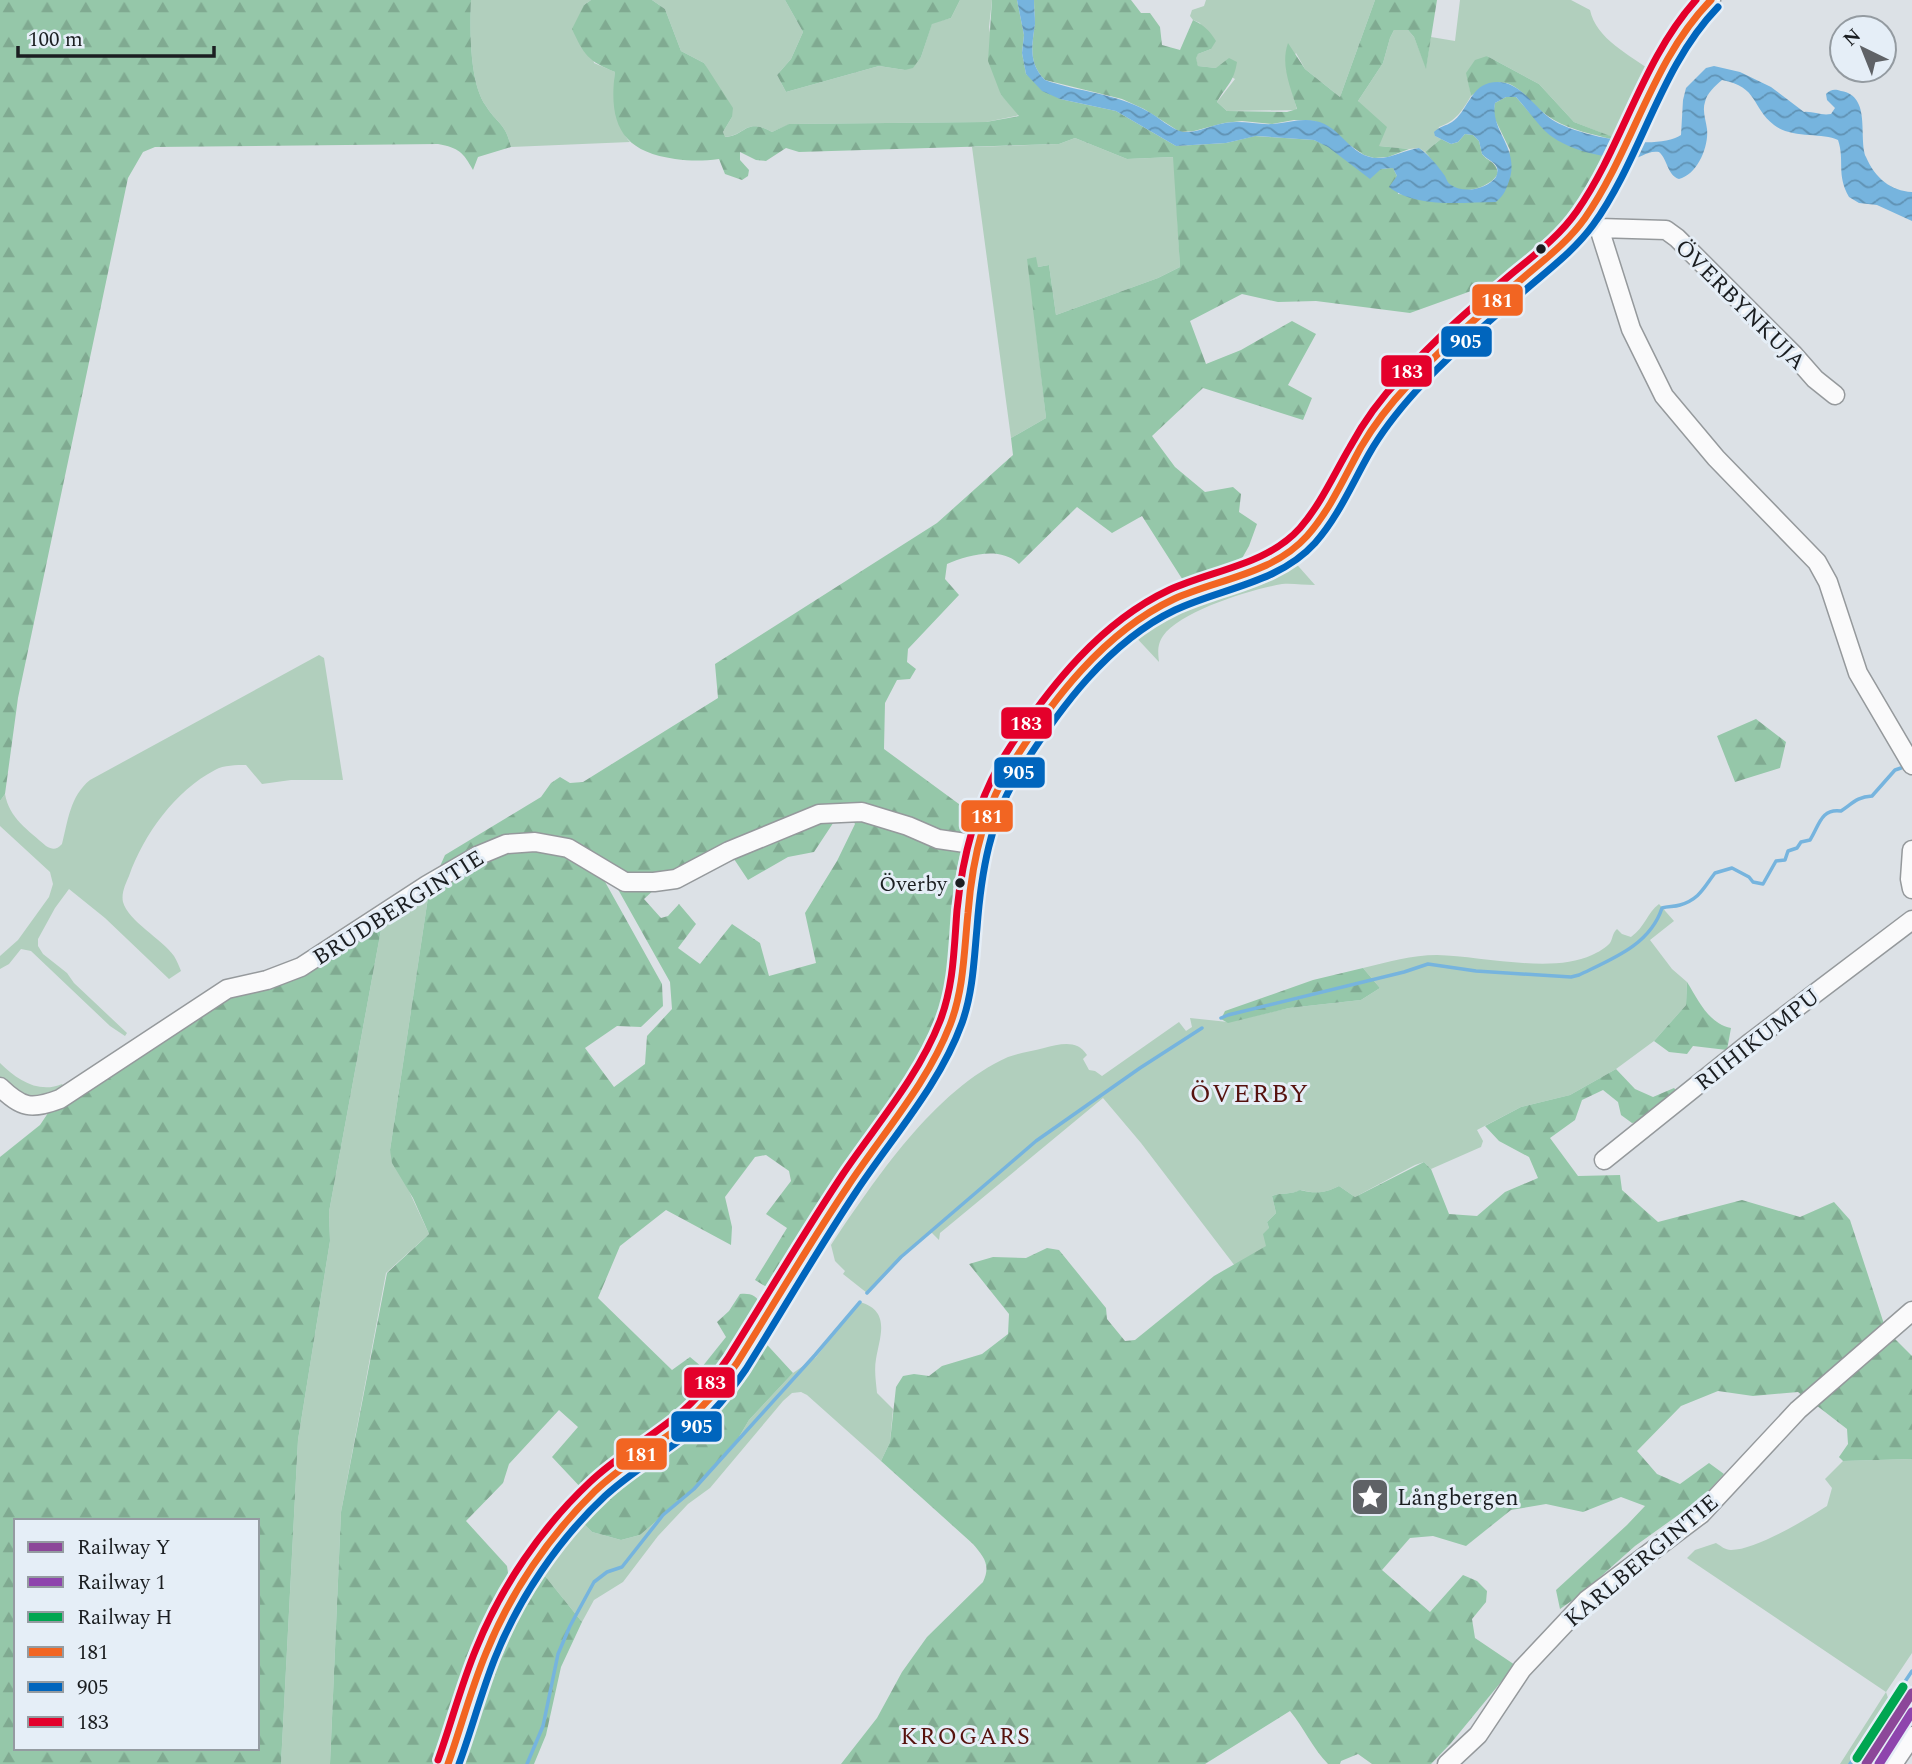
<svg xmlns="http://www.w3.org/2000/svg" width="1912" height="1764" viewBox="0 0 1912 1764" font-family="Spectral,serif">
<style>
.grass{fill:#b1cfbd}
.forest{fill:url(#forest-firs);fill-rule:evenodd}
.water{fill:url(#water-waves)}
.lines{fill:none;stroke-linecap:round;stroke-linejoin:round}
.stream{stroke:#76b4de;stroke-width:3.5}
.minor-casing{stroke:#95999c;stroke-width:21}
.minor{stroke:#fafafb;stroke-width:18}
.bus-1-casing{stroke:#e5eef7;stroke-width:12}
.bus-2-casing{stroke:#e5eef7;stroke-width:12}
.bus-3-casing{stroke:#e5eef7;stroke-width:12}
.bus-1{stroke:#f26522;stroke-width:7}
.bus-2{stroke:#0065bd;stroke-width:7}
.bus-3{stroke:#e4002b;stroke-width:7}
.rail-1-casing{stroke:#e5eef7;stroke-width:14}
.rail-2-casing{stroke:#e5eef7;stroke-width:14}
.rail-3-casing{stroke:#e5eef7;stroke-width:14}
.rail-1{stroke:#8c4799;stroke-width:9}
.rail-2{stroke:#8e44ad;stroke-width:9}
.rail-3{stroke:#00a651;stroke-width:9}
.bus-dot{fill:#1b1e21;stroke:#e5eef7;stroke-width:2.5}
.labels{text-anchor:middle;stroke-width:6;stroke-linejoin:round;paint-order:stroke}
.bus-label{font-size:21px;fill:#1b1e21;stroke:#e5eef7;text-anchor:end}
.street-label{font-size:23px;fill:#1b1e21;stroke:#e5eef7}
.poi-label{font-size:23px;fill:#1b1e21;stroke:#e5eef7;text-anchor:start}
.neighbourhood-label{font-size:24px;letter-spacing:2px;fill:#56120e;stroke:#e5eef7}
.quarter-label{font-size:26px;letter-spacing:2px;fill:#56120e;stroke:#e5eef7}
.line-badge{stroke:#e5eef7;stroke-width:2.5}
.badge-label{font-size:19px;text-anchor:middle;font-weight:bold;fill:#fff}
</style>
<defs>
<pattern id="forest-firs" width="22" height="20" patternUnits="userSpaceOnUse" patternTransform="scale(1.75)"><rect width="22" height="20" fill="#95c7a9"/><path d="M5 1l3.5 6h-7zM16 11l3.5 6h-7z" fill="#80aa91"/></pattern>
<pattern id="water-waves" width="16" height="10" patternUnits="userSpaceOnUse" patternTransform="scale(1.75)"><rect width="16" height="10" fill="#76b4de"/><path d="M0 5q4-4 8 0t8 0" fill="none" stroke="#6092b4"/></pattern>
</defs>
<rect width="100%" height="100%" fill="#dce1e6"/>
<!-- grass -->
<path class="grass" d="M471,0h120l-7,5 10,58 21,9c-2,18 2,57 15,70l-119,5c-6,-25 -13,-22 -25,-41 -17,-24 -16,-78 -15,-106z
M652,0h133l18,32 -12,27 -14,16 9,17 93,-26 26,4 16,-13 11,-34 19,-5 9,-18h32l-3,27 12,68 19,20 -34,7 -196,2 -18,8c-27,-15 -26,4 -48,5l-1,-5 9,-15 -28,-54 -23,-12 -16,-42z
M1206,0h169l-35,97 -35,-28 -9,-16 -10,15 11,42 -70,1 -10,-9 18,-23 -19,-11 -18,-2 -3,-9 3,-3 13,-5 -11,-26 -7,-3 -3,-4 2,-6 12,-4z
M1460,0h111l19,10c6,29 40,45 63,62l-33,68 -9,-1 1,-2 -38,-15 -35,-38 -52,-28 -20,17 4,23c-9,15 -15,25 -32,31l-4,9 6,3 -16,13 -6,-4 -10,1 -30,-3 -21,-45 25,-38 7,-25 4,-8h14l6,7 12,30 5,-30 24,4z
M1075,138l52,21 47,-2 6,110 -22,11 -102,37 -7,-50 -11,2 -10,-8 18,159 -35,20 -39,-291 87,-3z
M1292,559l23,26c-11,0 -23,-2 -33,-1 -30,5 -102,27 -119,52 -6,9 -5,16 -4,26l-27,-29 11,-8 69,-30 5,-6 53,-16z
M319,655l5,3 19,122h-52l-29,4 -16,-19c-10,0 -22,0 -31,5 -40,21 -71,64 -86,106 -3,7 -8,17 -6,26 5,19 39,37 51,54 3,5 5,10 7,15l-12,8 -64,-61 -36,-29 -14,19 -17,31v7l5,8 24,19 7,10 53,50 -2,3 -15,-10 -79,-75 -10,-2 -12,15 -9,5v-13l18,-16 31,-43 4,-13 -3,-12 -50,-46v-25l5,-7c4,24 23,36 41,52 7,4 10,4 16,-2 6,-23 8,-48 28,-64z
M429,891l-39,259 39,84 -43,39 -45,239 -11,252h-49l17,-324 32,-199 -1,-29 54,-293z
M1659,904l15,17 -24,19 22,29 15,13 -1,23 -32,36 -38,28 -46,26 -49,12 -44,23 6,11 -2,6 -50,22 -7,-7 -9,3 -60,32 -16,-11c-14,7 -23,8 -38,4 -10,5 -19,2 -29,6l4,17 -9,9 2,6 -2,18 -32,20 -94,-123 -38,-45 -163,135 -1,7 -7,-7 -5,1 -26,23 -34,36 -24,-19 2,-3 -10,-10 -4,-16c43,-64 104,-156 177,-188 11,-4 24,-6 36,-9 16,-4 33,-9 43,7l-4,4 6,11 6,1 7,5 77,-54 7,9 6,-4 -2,-9 38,4 61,-14 72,-8 19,-12 -17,-20c25,-6 49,-13 74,-13 44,1 115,19 155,0 5,-2 15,-8 18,-12 3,-5 2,-9 7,-14l5,5 9,3c14,-10 16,-24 28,-33z
M0,1063c17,17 39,31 62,21l3,4c-30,19 -39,10 -65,-8z
M860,1302c31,9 20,34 16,57 -2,11 0,23 1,34l16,16 -3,33 -9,19 -74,-66 -6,-3 -9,1 -9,8 -73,87 -22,16 -30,32 -35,46 -29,18 -12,22 -37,-46 -12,9 37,-54 27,-32 -14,24 9,9 29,8 19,-5 54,-46 39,-42 16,-27 44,-47 23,-16z
M1912,1459v194l-26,39 6,18 -33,54h-19l46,-72 -199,-134 8,-8 21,-7c5,3 9,7 15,7 25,0 74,-30 96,-44l5,-18 -7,-9 18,-18z"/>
<!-- forest -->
<path class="forest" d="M0,0h471c-1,28 -2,82 15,106 12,19 19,16 25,41l-33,10 -5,13c-10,-18 -14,-22 -35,-26l-283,3 -12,5 -15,26 -110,520 -13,96 -5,7z
M591,0h61l13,9 16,42 23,12 29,45 -1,9 -9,15 2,5c21,-1 20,-20 47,-5l17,-8 197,-2 33,-6 -18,-21 -13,-34 4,-61h25l7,35 -2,18 4,21 34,25 56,12 60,35 50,-3 29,-7 59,4 67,29 12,-1 4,8 1,18 98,8 14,-52 -17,-35 2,-12 11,-6h10c32,37 45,51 94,59l-29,52 -48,40 -4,15 -22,20 -22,3 -75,27 -94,-12 -38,1 -36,-8 -52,27 16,43 35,-14 51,-29 24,13 -28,51 24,13 -9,22 -100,-32 -51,48 23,31 30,25 28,-5 8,7 -2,18 18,12 -8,22 -13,23 -50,16 -44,-69 -30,17 -35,-26 -58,57c-19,-18 -50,-9 -72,0l-2,15 14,16 -51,54 -1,13 9,7 -6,10 -13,1 -12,23 -1,46 79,58 18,-1 -21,49 -7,34 5,17 -5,78 -11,40 -29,54 -39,50 -104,161 -15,-9 32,-52 -21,-14 25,-33 -2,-10 -23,-16 -11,2 -30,40 7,30 -1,18 -65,-35 -46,36 -22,52 74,72 18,-13 12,10 24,-30 -9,-15 12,-11 11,-17c10,-1 17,1 21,11l-33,59 -29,35 -115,92 -32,-34 26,-30 -19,-17 -50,54 -6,19 -37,38 41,45 3,20 -30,54 -41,124h-109l11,-252 46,-239 42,-39 -16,-36 -21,-35 -2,-13 39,-259 16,-36 96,-58 10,-14 9,-6 10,6 13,-1 135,-84 -3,-34 222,-141 76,-68 -2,-17 35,-20 -19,-159 9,-2 2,10 11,-2 7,50 102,-37 22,-11 -7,-110 -46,2 -52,-21 -16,6 -260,8 -13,-4 -20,13 -10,-1 -16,-8v8l9,10 -1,6 -6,4 -17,-6 -6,-15c-16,2 -28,2 -44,0 -53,-7 -67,-35 -60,-87 -27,-11 -31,-17 -43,-43l12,-24zM845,805l10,19 -18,37 -32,52 11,50 -47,13 -9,-33 -28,-19 -32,40 -22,-16 18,-24 -17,-20 -11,12 -7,2 -17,-19 13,-12 -42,-3 55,98 2,27 -25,27 -2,28 -31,23 -29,-39 32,-22 24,1 22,-21 -1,-22 -63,-113 57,6 20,-3 50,-27 22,33 40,-23 26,-5z
M785,0h175l-9,18 -19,6 -11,33 -8,11 -8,2 -26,-4 -93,26 -9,-17 14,-16 12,-27z
M1034,0h97l10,13h9l10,14 2,18 18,5 13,-30c11,5 17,11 23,21l-5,8 -13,5 -2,4 2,8 18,2 13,-10 8,4c-3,20 -11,24 -20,40l10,9 60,1 10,-3c-6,-21 -17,-44 -9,-66l17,26 35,28 35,-97h62l-11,69 -12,-32 -6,-7h-14l-4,8 -7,25 -25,38 29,26 -8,19 30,3 -21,8 -14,1 -10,-3 -49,-34 -21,-1 -22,4 -30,-3 -18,2 -30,8 -14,1 -36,-23 -22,-10 -77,-19c-17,-17 -13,-35 -10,-56 0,-8 -1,-16 -1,-24z
M1487,56l52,28 35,38 39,15 -2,2c-19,-5 -40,-9 -57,-19 -33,-19 -39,-58 -83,-24l-5,-23 9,-13z
M1465,134l8,1 6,6 3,13c6,8 14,7 16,19 -6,14 -37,24 -49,11 -9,-9 -15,-23 -24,-32l16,-13 10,5 7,-2z
M1756,719l30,23 -6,26 -45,14 -18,-46z
M383,919l-54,293 1,29 -32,199 -17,324h-281v-607l40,-32 10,-15 172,-111zM16,1521h241v227h-241z
M1363,968l17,20 -19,12 -72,8 -61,15 -7,-4 4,-8 88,-31z
M1687,982c12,19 21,41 44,46l-4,22 -34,-4 -6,8 -18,-2 -15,-11 32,-36z
M1616,1069l19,20 18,8 21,-9 5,5 -34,28 -13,2 -11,-8 -3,-13 -15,-12 -21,10 -7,20 -25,18 28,38 42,-1 2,15 36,32 84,-22 58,17 34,-15 16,18 35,107 -82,69 -5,-4 -45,4 -35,-5 -37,15 -44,45 20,23 23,10 29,-21 15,11 -22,24 -67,48 -55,49 -20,14 -4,-19 71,-65 18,-19 -24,-9 -38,15 -37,-8 -35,6 -45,36 -33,-10 -23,2 -28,32 48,42 33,-37 14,6 10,10 -1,11 -14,17 3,19 40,27 -64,78 -20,21h-59l-14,-10 -17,7 -1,3h-12c-15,-15 -24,-36 -38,-53l-85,53h-364l36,-46 25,-46 25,-35 56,-55c8,-17 1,-25 -10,-38l-92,-83 9,-19 6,-55 7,-11 11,-2 15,2 13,-10 40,-12 26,-20 1,-20 -40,-50 24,-7 33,1 21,-10 12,2 47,58 1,11 18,22 10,-1 79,-64 52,-30 -3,-12 6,-6 -2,-6 9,-9 -4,-17c10,-4 19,-1 28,-6 16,4 25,3 39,-4l16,11 69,-35 7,7 18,45 28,2 28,-24 33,-14 -9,-21 -30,-16 -14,-15 36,-19 49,-12z
M760,1337l33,36 -44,47 -16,27 -39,42 -54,46 -19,5 -29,-8 -9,-9 14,-24 30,-28 76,-51 31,-37z
M1894,1338l18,18v103l-69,2 -4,-4 9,-13 -1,-15 -31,-24z
M545,1576l37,46 -21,45 -15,68 -12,29h-74c24,-54 36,-151 85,-188z"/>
<!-- water -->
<path class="water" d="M1017,0h17c0,8 1,16 1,24 -3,21 -7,39 10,56 33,12 70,13 102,31 10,5 25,19 36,21 15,1 28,-7 42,-9 17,-3 32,2 48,1 14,-1 28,-6 42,-3 26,4 35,37 63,37 15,0 26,-8 41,-10 10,7 19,18 26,28 2,4 2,6 6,9 13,9 36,4 45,-8 6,-14 -7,-15 -14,-23l-3,-13 -6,-6 -8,-1 -7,8 -7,2 -16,-8 -1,-4c6,-6 12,-6 18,-10 15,-10 18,-34 37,-39 28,-7 43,22 62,36 25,17 105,33 130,16l2,-35 3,-12 20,-20 8,-2 26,6 31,15 33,25c9,-1 17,4 27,2l4,-6 -8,-8 -1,-6c5,-5 9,-5 15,-3 31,5 17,47 25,66 9,21 25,34 46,35v29l-35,-16 -18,-2 -10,-6c-13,-23 -4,-36 -11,-57 -16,-8 -46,-1 -64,-15 -23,-18 -15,-38 -52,-45 -7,6 -15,13 -17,22 -3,9 1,18 2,27 2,18 -10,46 -28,50 -12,-4 -11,-19 -20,-27 -13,-2 -19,8 -31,7 -27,-2 -63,-9 -83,-28 -10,-10 -19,-23 -29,-34h-10l-11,6c-5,30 27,45 13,81 -3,8 -5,12 -12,18 -33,0 -79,7 -107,-15l8,-11 -4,-8 -12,1 -11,10 -42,-32 -14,-7 -58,-4 -30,7 -50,3 -60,-35 -56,-12 -18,-8 -16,-17 -4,-21 2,-18z"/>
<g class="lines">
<!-- stream -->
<path class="stream" d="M1221,1018l7,-3 176,-43 24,-8 48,7 95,6 8,-2c33,-16 71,-30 83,-67 6,-2 12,-1 18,-3 20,-6 24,-18 35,-32l17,-5 17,9 4,5 10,2 13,-23 9,-1 3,-9 9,-3 4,-6 9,-2c9,-14 11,-32 31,-29 12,-8 16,-14 31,-15l23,-26 6,-2
M867,1293l34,-36 135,-116 104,-73 62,-40
M527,1764l16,-38 15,-72 12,-28 24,-44 13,-10 15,-5 41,-52 31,-26 121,-134 45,-53
M1850,1764l62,-93"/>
<defs>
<path id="minor" d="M1586,218l13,10 32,101 33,67 52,62 101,104 11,20 30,91 54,92
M1599,228l67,2 11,8 116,116 22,25 20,16
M1912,850l-2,29 2,10
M0,1087c22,21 31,23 60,12l167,-110 40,-9 34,-13 126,-82 50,-29 29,-12 29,-2 33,6 57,34h29l22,-3 53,-28 90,-37 43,-2 46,14 30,13 41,6
M1604,1160l147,-118 161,-122
M448,1764c16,-42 26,-87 45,-128 24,-52 61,-106 103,-146 27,-26 60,-44 90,-68 23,-19 42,-43 57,-68 40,-64 77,-129 120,-191 32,-46 70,-89 89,-143 11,-28 12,-58 14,-88 4,-56 13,-114 42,-162 29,-47 80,-113 123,-146 21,-15 46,-27 70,-36 31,-13 66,-17 93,-39 40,-35 55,-89 86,-131 38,-51 88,-93 136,-134 25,-22 54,-42 72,-70 25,-38 44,-79 63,-120 17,-34 32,-68 60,-94
M1447,1764l31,-29 44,-66 65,-69 114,-86 97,-104 114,-99
M1893,1764l19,-28"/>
</defs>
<!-- minor casing -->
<use href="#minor" class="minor-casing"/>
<!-- minor -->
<use href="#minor" class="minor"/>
<defs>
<path id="bus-1" d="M448,1764c13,-37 23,-75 38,-111 24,-60 63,-117 109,-162 27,-26 60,-45 90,-68 20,-17 37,-38 52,-60 37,-59 72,-119 111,-177 35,-53 79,-102 102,-161 14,-36 14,-74 18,-112 4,-52 15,-104 44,-149 40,-64 92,-132 162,-165 44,-20 99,-25 133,-63 23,-26 37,-58 54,-89 13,-22 29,-43 47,-62 35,-39 75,-73 115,-107 22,-19 45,-36 62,-60 48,-69 67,-158 126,-218"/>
<path id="bus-2" d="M459,1764c13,-35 22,-71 36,-106 24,-60 63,-118 110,-162 27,-25 60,-43 89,-67 21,-17 37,-38 52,-60 37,-59 72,-120 110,-177 37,-56 83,-106 106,-169 11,-31 12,-63 15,-95 4,-54 13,-110 43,-157 39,-62 88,-129 155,-161 47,-22 104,-27 140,-67 23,-26 37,-59 54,-89 13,-23 29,-43 47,-63 33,-36 71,-68 108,-100 24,-21 50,-40 69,-66 49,-68 66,-157 125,-218"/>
<path id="bus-3" d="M438,1760c13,-36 23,-75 38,-111 25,-62 65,-121 114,-167 27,-26 60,-44 89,-68 20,-16 35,-36 49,-56 39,-62 75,-124 115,-184 34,-50 75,-97 97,-153 14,-36 14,-74 17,-111 6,-59 21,-114 53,-163 41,-62 91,-125 159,-157 43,-20 98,-25 131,-62 21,-24 34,-54 50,-81 14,-26 31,-49 51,-70 33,-37 70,-69 108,-101 24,-20 50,-39 68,-65 46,-66 65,-151 119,-211"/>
</defs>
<!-- bus-1 casing -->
<use href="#bus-1" class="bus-1-casing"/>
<!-- bus-2 casing -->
<use href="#bus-2" class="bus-2-casing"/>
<!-- bus-3 casing -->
<use href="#bus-3" class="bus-3-casing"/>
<!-- bus-1 -->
<use href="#bus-1" class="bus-1"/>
<!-- bus-2 -->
<use href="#bus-2" class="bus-2"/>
<!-- bus-3 -->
<use href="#bus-3" class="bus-3"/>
<defs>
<path id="rail-1" d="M1866,1764l46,-71"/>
<path id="rail-2" d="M1879,1764l33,-52"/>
<path id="rail-3" d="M1857,1758l46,-71"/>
</defs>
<!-- rail-1 casing -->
<use href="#rail-1" class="rail-1-casing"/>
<!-- rail-2 casing -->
<use href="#rail-2" class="rail-2-casing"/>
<!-- rail-3 casing -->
<use href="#rail-3" class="rail-3-casing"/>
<!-- rail-1 -->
<use href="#rail-1" class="rail-1"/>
<!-- rail-2 -->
<use href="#rail-2" class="rail-2"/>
<!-- rail-3 -->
<use href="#rail-3" class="rail-3"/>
</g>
<!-- icons -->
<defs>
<symbol id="sight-square" viewBox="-11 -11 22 22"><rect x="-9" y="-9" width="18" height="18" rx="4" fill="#5f6266" stroke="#e5eef7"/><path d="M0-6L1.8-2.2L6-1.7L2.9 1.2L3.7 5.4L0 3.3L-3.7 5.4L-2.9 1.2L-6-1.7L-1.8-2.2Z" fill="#fff"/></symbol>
</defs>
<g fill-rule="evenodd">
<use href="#sight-square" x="1348" y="1475" width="44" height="44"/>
</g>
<!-- markers -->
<g class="bus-dot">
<circle cx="1541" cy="249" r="6"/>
<circle cx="960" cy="883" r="6"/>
</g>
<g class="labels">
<!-- bus labels -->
<g class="bus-label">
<text x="947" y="891">Överby</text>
</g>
<!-- street labels -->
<g class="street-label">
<text transform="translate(1741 304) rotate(45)" y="8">ÖVERBYNKUJA</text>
<text transform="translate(398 907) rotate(-32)" y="8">BRUDBERGINTIE</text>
<text transform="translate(1757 1039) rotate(-38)" y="8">RIIHIKUMPU</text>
<text transform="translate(1641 1560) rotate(-40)" y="8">KARLBERGINTIE</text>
</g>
<!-- poi labels -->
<g class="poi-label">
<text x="1397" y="1505">Långbergen</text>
</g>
<!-- neighbourhood labels -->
<g class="neighbourhood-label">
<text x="966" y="1744">KROGARS</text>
</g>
<!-- quarter labels -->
<g class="quarter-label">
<text x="1250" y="1102">ÖVERBY</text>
</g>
</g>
<g class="line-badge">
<rect x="1471" y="283" width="53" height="34" rx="7" fill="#f26522"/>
<rect x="1440" y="325" width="53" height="33" rx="7" fill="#0065bd"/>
<rect x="1380" y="354" width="53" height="34" rx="7" fill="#e4002b"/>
<rect x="1000" y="706" width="53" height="34" rx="7" fill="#e4002b"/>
<rect x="993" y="756" width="53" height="33" rx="7" fill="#0065bd"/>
<rect x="960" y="799" width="54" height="34" rx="7" fill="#f26522"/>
<rect x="683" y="1366" width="53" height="33" rx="7" fill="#e4002b"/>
<rect x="670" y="1410" width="53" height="33" rx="7" fill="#0065bd"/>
<rect x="615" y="1437" width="53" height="34" rx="7" fill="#f26522"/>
</g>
<g class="badge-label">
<text x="1497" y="307">181</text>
<text x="1466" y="348">905</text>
<text x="1407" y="378">183</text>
<text x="1026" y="730">183</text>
<text x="1019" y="779">905</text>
<text x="987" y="823">181</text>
<text x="710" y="1389">183</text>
<text x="697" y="1433">905</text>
<text x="641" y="1461">181</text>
</g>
<!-- legend -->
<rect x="14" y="1519" width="245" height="231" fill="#e5eef7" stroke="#949ba1" stroke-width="2"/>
<rect x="28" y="1542" width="35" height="10" fill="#8c4799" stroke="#949ba1" stroke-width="2"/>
<text x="77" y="1554" font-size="21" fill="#1b1e21">Railway Y</text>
<rect x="28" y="1577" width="35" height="10" fill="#8e44ad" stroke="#949ba1" stroke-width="2"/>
<text x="77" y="1589" font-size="21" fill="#1b1e21">Railway 1</text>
<rect x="28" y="1612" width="35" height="10" fill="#00a651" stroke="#949ba1" stroke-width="2"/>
<text x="77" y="1624" font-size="21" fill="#1b1e21">Railway H</text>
<rect x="28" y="1647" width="35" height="10" fill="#f26522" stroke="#949ba1" stroke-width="2"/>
<text x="77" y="1659" font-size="21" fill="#1b1e21">181</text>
<rect x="28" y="1682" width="35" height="10" fill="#0065bd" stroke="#949ba1" stroke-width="2"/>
<text x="77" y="1694" font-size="21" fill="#1b1e21">905</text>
<rect x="28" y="1717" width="35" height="10" fill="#e4002b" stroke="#949ba1" stroke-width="2"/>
<text x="77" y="1729" font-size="21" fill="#1b1e21">183</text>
<!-- north arrow -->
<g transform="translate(1863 49) rotate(317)"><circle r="33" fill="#e5eef7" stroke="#949ba1" stroke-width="2"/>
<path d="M0-5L12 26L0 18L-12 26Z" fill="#5f6266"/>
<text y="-10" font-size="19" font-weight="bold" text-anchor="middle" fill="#1b1e21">N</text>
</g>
<!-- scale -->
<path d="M18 46v10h196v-10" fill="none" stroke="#1b1e21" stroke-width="3.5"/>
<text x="28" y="46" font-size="21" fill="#1b1e21" stroke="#e5eef7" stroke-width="5" paint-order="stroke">100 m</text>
</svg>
